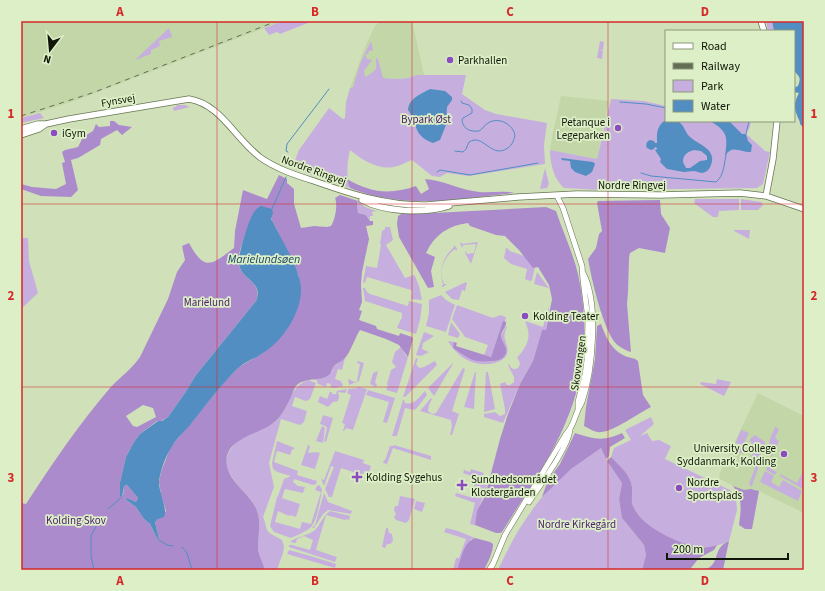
<svg xmlns="http://www.w3.org/2000/svg" width="825" height="591" viewBox="0 0 825 591" font-family="'Source Sans 3',sans-serif">
<style>
.built{fill:#c2d6a8}
.green{fill:#c6afde}
.forest{fill:#ac8bcd;fill-rule:evenodd}
.water{fill:#528ec2;fill-rule:evenodd}
.lines{fill:none;stroke-linecap:round;stroke-linejoin:round}
.stream{stroke:#528ec2;stroke-width:1}
.tertiary-casing{stroke:#667652;stroke-width:6}
.secondary-casing{stroke:#667652;stroke-width:7}
.tertiary{stroke:#fff;stroke-width:5}
.secondary{stroke:#fff;stroke-width:5.5}
.rail{stroke:#646e55;stroke-width:1;stroke-dasharray:5 5;stroke-linecap:butt}
.grid{fill:none;stroke:#d62828;stroke-width:1;stroke-opacity:0.55}
.poi-dot{fill:#8c4bc0;stroke:#ddefc6;stroke-width:1.5}
.labels{text-anchor:middle;stroke-width:3.5;stroke-linejoin:round;paint-order:stroke}
.poi-label{font-size:11px;fill:#101608;stroke:#ddefc6;text-anchor:start}
.street-label{font-size:11px;fill:#101608;stroke:#ddefc6}
.park-label{font-size:11px;fill:#4c206e;stroke:#ddefc6}
.water-label{font-size:12px;font-style:italic;fill:#184468;stroke:#ddefc6}
.neatline{fill:none;stroke:#d62828;stroke-width:1.5}
.grid-label{font-size:13px;text-anchor:middle;font-weight:bold;fill:#d62828}
</style>
<rect width="100%" height="100%" fill="#d0e1b9"/>
<!-- built -->
<path class="built" d="M21,21h262l-206,79 -56,18z
M380,21h32l12,54 -26,4 -15,-1 -33,10 15,-41 10,-21z
M561,96l48,5 -12,58 -47,-9 2,-13z
M758,393l46,23v97l-49,-24 -11,1 -11,-4 -13,-7 -1,-4z"/>
<!-- green -->
<path class="green" d="M284,21h29l-33,13 -3,-2 -8,3 -5,-7z
M766,21h6l2,10h-6z
M169,28l3,9 -13,4 1,5 -9,4v4l-16,6z
M371,41l2,9 -4,1 -1,3 -3,1 2,4 5,1 -8,11 1,6 4,-2 7,-6v-11l2,1 5,19 15,1 10,-1 9,-3h49l-4,19 23,16 11,4 51,9 -3,22 1,19 -77,12 -21,-3 -7,4 -8,-1 -20,-16c-6,2 -12,6 -18,7 -16,3 -32,-7 -44,-17 -3,13 -4,25 0,38l-58,-20 7,-18 30,-42 14,11 2,-1 1,-16 4,-14 3,-1 7,-23z
M600,41l4,1 -1,8h-3l3,1 -1,8 -5,-1z
M611,99l33,2 22,5v15h85l-1,6 -4,7 19,17 5,1 -7,32 -6,4 -158,2 -35,-2c-10,-8 -14,-25 -14,-38l47,9z
M177,105h8l5,2 -16,4 -1,-4h3z
M40,113l4,5 -23,5v-5z
M545,168l4,16 -2,4 -7,1z
M695,199h44v11l-20,1 -1,6h-5l-19,-14z
M741,199l20,3 2,3 -5,5h-17z
M358,201l7,6 11,4 -4,1 1,4h-3v4l-4,-5 -8,-2 -1,-10z
M385,227h5l3,13 -7,5 19,33 9,-3 1,1 4,10 3,14 -11,-1 1,-7 -1,-2 -44,-13 -2,6 -2,-1 3,-16 11,2 4,-23 -1,-1 2,-13 3,-2z
M734,230h16l-1,9 -15,-8z
M21,238h7l1,23 9,32 -17,16z
M461,242l1,2 16,-2 -7,22 -6,-11 1,-2 1,3 7,-1 2,-9 -13,1v3l-3,-4z
M453,245l2,1 2,3 -1,2 -1,-2c-11,8 -17,22 -11,35h3l-4,3 -2,-1 2,-1c-4,-15 -1,-27 11,-38z
M506,248h1l3,3 14,5 11,11 -3,13 -2,1 -5,-2 2,-10 -16,-5 -7,-6z
M537,272l12,16 -15,-4z
M466,282l1,1 -2,8 -3,-1 -3,10 -7,-1 -7,-7z
M363,288h2l2,4 3,2 38,12 1,-5 13,3 -2,16 -4,14 -19,-6 5,-11v-4l-37,-12z
M441,295l5,5 9,5 -9,27 -20,-6 3,-13v-13z
M457,305l36,13 7,-3 6,2 -1,5h-2l-12,35 -7,-2 4,-10 -23,-8 -13,-18z
M549,306l-3,24h-4l-9,31 -13,23 -17,39 -19,-6v-3l11,-2 5,4 5,-2v-5l-5,-25 5,-2 2,3h3l4,-3v-5l-6,-12 1,-1c2,5 5,6 9,4 3,-4 2,-7 -1,-10 11,-13 15,-21 8,-37l18,6z
M451,322l9,12 -2,4 -10,-3z
M506,326l1,1c-7,13 3,17 0,27 -2,5 -7,7 -12,9 -21,5 -37,-5 -47,-22l6,1v6l2,1c13,6 40,22 50,4l-5,-17z
M424,332l10,4 -11,7 -1,6 7,3 -8,4 -5,-1z
M401,347l5,9 2,1 -11,36 -11,-3 2,-4 -1,-2 4,-14 5,-3 -4,-5 3,-10z
M345,358l-3,12 -4,-1 -3,10 6,2 2,5 -9,2 -4,-1 1,-3 -4,-1 -1,4 -8,-3 -2,-5 6,-1 10,-6 1,-5z
M416,358l2,1 -2,5 3,4 5,-1 11,-6 2,4 -32,32h-2z
M358,361l6,2 -5,18 -10,4 -1,-6 7,3 2,-1 3,-17 -3,-1z
M454,362l-20,34 -6,-8z
M463,368l2,1 -13,42 7,3 -7,21h-2l2,-9 -1,-6 -31,-9 11,-13 1,1 -3,6 -1,6 4,3 4,-1z
M378,371l-3,12 2,1 -1,3 -6,-3 3,-11z
M475,372h1l-2,37 -10,-2z
M486,372h2l7,37 -11,3z
M717,379l14,3 -7,14 -24,-12 1,-2 15,2z
M308,380l8,3 -6,16 -4,2 -11,-4 -3,9 15,5 -3,11 -4,3 -19,-6 -12,44 5,24 -11,30c2,4 3,10 4,13 3,5 11,7 15,10l2,6 -1,7 -6,17h-12c-2,-8 -7,-15 -7,-23 0,-11 3,-22 0,-33 -6,-23 -47,-42 -25,-68 11,-14 32,-14 44,-26 14,-14 12,-33 31,-40z
M358,387l9,2 -14,41 -7,-2 -2,3h-1l2,-7 -3,-1 9,-28 -4,-2 2,-5 1,1 8,-1z
M347,389l-2,4 -7,-1 1,5 -1,4 -5,1 -5,5 -10,-5 2,-6 7,3 3,-7h2v2h4l1,-3z
M368,390l27,8 -8,25 -4,-1 6,-20 -23,-7z
M425,391l2,4 -11,14 -2,1 -9,-2 -8,28h-5l11,-36h1l1,3c9,3 15,-7 20,-12z
M323,415l10,3 -7,24 -2,-1 3,-13 -2,-2 -5,-2z
M651,417l3,7 -14,12 7,-3 5,8 7,-1 12,6 -6,13 65,31 6,9 1,11 -8,31c-9,4 -18,7 -27,6 -21,0 -59,-20 -68,-39 -4,-7 -1,-14 -2,-21 -1,-12 -13,-22 -21,-30l3,-9 17,-8 -6,-10z
M322,426l3,2 -2,15 -7,-2z
M775,427l4,2 -4,9 4,3 -7,15 -4,-2 2,-15z
M741,430l8,3 -6,12 -6,-1 -1,-2z
M755,435l10,7v9l-4,2 -1,2 1,4h-5l-5,-3 7,-8v-2c-5,-1 -7,-2 -8,-7z
M277,441l18,7 -3,2 -2,5 -13,-4 -3,11 24,9 -1,4 20,6 -1,3 -3,1 -19,-6 -1,3 5,4 7,1 -2,6 -18,-4 -3,9 18,6 -4,13 -6,-2 -1,1 -11,-5 -3,11 25,7 2,-7 9,2 10,-32 -6,-2 2,-4 2,-1 3,4c-1,9 -5,32 -11,38 -4,4 -15,9 -20,11l-17,-6 -4,-6 7,-29 1,-1 6,-17 7,-3 -14,-4 -4,-3 -1,-6z
M308,445l2,1 -2,7 8,-1 4,1 -5,16 -14,-4z
M394,445l37,11v4l-38,-12 -6,16 -4,-1 1,-3h1l5,-14h3z
M738,447l10,2 1,2 -1,2h-10l-2,-4z
M601,448l6,13 15,22 -3,16 3,19 22,27 2,10 -4,15h-144c17,-38 40,-75 73,-101 9,-8 20,-14 30,-21z
M335,451l29,9 -1,3 8,3 -2,6 -5,-1 -1,4 -22,-7 -9,29h-3l-4,-8 9,-22 -3,-1 -7,20 -3,-7 3,1z
M770,458l5,3 -4,8 6,3 -2,3 -9,-5z
M750,460l7,1 2,5 -7,20h-2l-1,-2 7,-19z
M471,469l13,4 -1,2 7,2c-5,17 -13,32 -15,48l-5,-1 5,-21 -20,-7 1,-3 14,4 7,-19 -14,-5 1,-3 6,2z
M804,470v16l-1,3 -23,-13v-2l17,9z
M765,471l9,5 -3,6 8,5 4,-7 19,11 -4,10 -38,-19z
M324,493l4,9 24,9 -1,3 -23,-4 -5,4 -9,14h-2l3,-3z
M400,496l15,3 -6,21 -3,3 -10,-3 -2,-3 2,-3 -2,-4 1,-4h3z
M416,501l9,2 -3,9 -8,-3z
M330,511l20,5 -1,4 -3,-1 -1,1 -19,-5 -10,35 21,7 -2,5 -46,-15v-2h3l18,5 3,-10 -9,-4 -7,3 -1,4 -6,-1c7,-6 19,-6 26,-13 5,-6 7,-13 14,-18z
M386,528h2l1,5 3,1 1,7 -3,3h-3l-2,4 -3,-1z
M446,528l12,3 17,7 -4,1 -13,28v3h-5l3,-12h3l7,-19 -22,-7z
M289,550l25,7 22,7 -1,4 -48,-14z"/>
<!-- forest -->
<path class="forest" d="M110,121h4l5,4 13,2 -10,8 -5,-5 -16,9 -1,6 -22,13 -7,2 7,30 -7,7 -30,-1 -20,-7v-5l11,3 24,2 10,-5 -4,-21 3,-1 -3,-10 3,-2 13,-3 5,-10 10,-6 3,-7 3,3 11,-1z
M279,175l8,4v4l7,6v15l7,24 13,-2 13,1 4,-1c4,-6 7,-21 4,-28l5,-3 18,6 -1,2 1,10 8,2 4,6h3v4l-7,1 3,13 -7,33 -1,13 1,17 -3,8 3,1 -3,9 17,6 1,3 22,7 1,-3 12,4 1,2 -5,18 -9,-12 -13,-6 -26,-9c-4,6 -5,11 -8,16 -2,5 -5,10 -8,13 -3,3 -7,4 -10,7 -2,3 -2,5 -4,8 -9,8 -22,3 -32,10 -4,3 -5,9 -7,13 -5,10 -9,20 -19,27 -15,11 -50,15 -45,42 4,19 26,29 31,48 3,11 0,22 0,33 0,8 5,15 7,23h-244v-67l5,1c26,-40 53,-80 84,-116 10,-11 22,-19 30,-31l28,-58 9,-27 8,-12 -3,-14 7,-3c16,29 22,22 45,5l1,-17 8,-41 24,9zM271,217l1,4 2,3 25,52 -36,77 -24,14 -13,13 -56,68 -9,24 -2,10 2,12 5,17 -11,11 4,17 -1,1 -8,-16 -6,-5 -8,-12 -11,-8 2,-1 9,4 2,-4 -11,-13 -3,1 -1,9 -3,1v-14l2,-8 4,-17 8,-15 6,-8 17,-13h4l7,-4 17,-24 11,-18 60,-74c7,-19 -13,-21 -17,-35 -3,-10 6,-30 9,-40zM143,405l10,3 3,9 -19,10 -4,-1 -7,-10z
M347,179c24,14 43,16 69,7l5,8 8,-5 -4,-10c17,1 31,9 48,12 13,3 29,-1 41,2 -57,6 -109,17 -164,-5z
M660,200l1,14 9,14 -5,25 -26,-5 -9,5 -1,5 -1,34 -1,12 4,48c-6,-2 -14,-6 -18,-12 -12,-20 -21,-59 -25,-81l8,-11 3,-14 3,-3 -5,-28 1,-2z
M546,207l10,4c7,21 17,42 22,63 11,50 8,103 -13,150 -16,38 -41,72 -63,108l-2,1h-4l-21,-8 2,-14 8,-15 15,-57 8,-25 12,-30 13,-23 9,-31h4l6,-31 -3,-14 -11,-18 -5,1 -14,-18 -14,-14 -9,-1 -26,-9 -2,-3c-19,2 -34,12 -42,30l9,4 -4,14 3,16 -6,1 -29,-51 -2,-13 1,-8 5,-3 12,1z
M503,321l3,1v2c-1,4 -4,7 -5,11 0,7 7,12 5,18 -2,6 -8,8 -13,8 -21,2 -23,-2 -40,-13l1,-6 3,1 -1,3 35,11z
M601,324c5,13 9,24 22,31 5,3 11,2 15,6l5,34 8,12c-12,6 -37,24 -49,25 -7,1 -12,-3 -18,-6l2,-19 9,-48 2,-33z
M575,433c19,6 28,9 47,0l3,5 -15,9 -1,9 -3,3 -5,-11 -30,21 -29,28 6,-17 12,-16z
M611,457c8,8 20,18 21,30 1,7 -2,14 2,21 9,19 44,36 65,39 6,1 12,0 18,-2l-3,5 -15,8 -8,10 1,2h-50l4,-15 -2,-10 -22,-27 -3,-19 3,-16 -15,-22z
M733,486l11,4 7,-1 8,2 -7,38h-7l-6,-4c2,-16 4,-26 -6,-39z
M475,538l15,4 3,2c0,9 -5,18 -9,26h-26v-3c4,-11 6,-25 17,-29z
M729,541l-6,29h-26c4,-1 10,-1 13,-3 10,-8 3,-19 19,-26z"/>
<!-- water -->
<path class="water" d="M772,21h32v107l-4,-4c0,-4 -2,-5 -3,-9 -4,-9 -2,-14 2,-22l-5,-1v-4l4,-2c3,-8 2,-9 -4,-15v-40h-20z
M430,89l15,2 7,6v3l-5,7 -1,18 -6,15 -7,3c-21,-8 -14,-18 -25,-33 1,-12 13,-16 22,-21z
M664,121l15,1c6,4 6,11 11,15 9,8 27,12 21,28 -2,5 -4,7 -9,8l-8,-2 -10,1 -17,-3 -7,-7 1,-3 -6,-9 2,-1v-1l-2,-1 -1,2 -3,1 -4,-2c-2,-3 0,-7 3,-8l4,1 1,2h2c0,-9 -1,-15 7,-22zM694,150l7,1 6,5v4l-7,1 -10,7h-4l-3,-6c0,-8 5,-10 11,-12z
M710,121h19l13,13h4l2,7 4,4 -1,7c-9,1 -19,-8 -25,3h-1c3,-19 2,-24 -15,-34z
M561,158l32,4 2,2 -3,8 -6,4 -11,-4 -4,-4 -1,-7 -8,-1z
M261,206l11,3 1,4 -2,6 3,5c8,17 26,45 27,64 1,24 -18,53 -38,65 -8,6 -19,9 -26,16 -17,17 -32,37 -47,56 -6,7 -14,14 -19,23 -6,9 -11,24 -12,34 0,11 9,27 5,35l-6,2 -3,3 4,17 -1,1 -8,-16 -6,-5 -8,-12 -11,-8 2,-1 9,4 2,-4 -11,-13 -3,1 -2,11 -2,-1v-14l2,-8 4,-17 8,-15 6,-8 18,-13h4l6,-4 17,-24 11,-18 60,-74c8,-19 -14,-21 -17,-36 -2,-9 10,-46 15,-53 2,-3 5,-5 7,-6z"/>
<g class="lines">
<!-- stream -->
<path class="stream" d="M620,102l26,2 20,4
M746,134l3,-13
M455,151l8,1 3,-3 3,-7c14,-9 22,16 37,7 6,-3 7,-7 9,-13 -1,-11 -16,-20 -27,-13 -4,2 -5,6 -9,8 -9,1 -16,-2 -17,-11l1,-2 9,-5v-4l-3,-4 -7,-2 -1,-2
M288,152l-2,-1 1,-7 42,-55
M437,172l3,-2 30,5 68,-12
M641,173l10,3 65,6c8,-6 8,-18 10,-27
M272,209l14,-32
M108,509l13,-11
M159,540l8,5 6,1
M182,547l5,6 5,17
M94,570l-3,-14v-20l10,-19"/>
<defs>
<path id="tertiary" d="M557,196l6,12 19,58 1,14 5,39 -1,41 -2,15 -7,27v6
M529,502c11,-17 39,-54 41,-72
M489,570l4,-6 12,-29 61,-101c7,-7 8,-15 12,-24 1,-3 3,-5 4,-8 11,-32 17,-99 1,-129"/>
<path id="secondary" d="M761,21l3,10
M21,129l17,-5h8l23,-5 120,-20c32,5 47,41 72,59 16,11 34,17 53,23 37,13 73,25 113,24l91,-8 59,-3 83,1 80,-2 26,3 38,13
M21,135l18,-6 7,-5
M766,196l7,-37 4,-38
M362,200c22,12 63,14 87,6"/>
</defs>
<!-- tertiary casing -->
<use href="#tertiary" class="tertiary-casing"/>
<!-- secondary casing -->
<use href="#secondary" class="secondary-casing"/>
<!-- tertiary -->
<use href="#tertiary" class="tertiary"/>
<!-- secondary -->
<use href="#secondary" class="secondary"/>
<!-- rail -->
<path class="rail" d="M21,116l74,-24 182,-71"/>
</g>
<!-- grid -->
<path class="grid" d="M217,21v549M412,21v549M608,21v549M21,204h783M21,387h783"/>
<!-- markers -->
<g class="poi-dot">
<circle cx="450" cy="60" r="4"/>
<circle cx="618" cy="128" r="4"/>
<circle cx="54" cy="133" r="4"/>
<circle cx="525" cy="316" r="4"/>
<circle cx="784" cy="454" r="4"/>
<path d="M355 471h4v4h4v4h-4v4h-4v-4h-4v-4h4z"/>
<path d="M460 479h4v4h4v4h-4v4h-4v-4h-4v-4h4z"/>
<circle cx="679" cy="488" r="4"/>
</g>
<g class="labels">
<!-- poi labels -->
<g class="poi-label">
<text x="458" y="64">Parkhallen</text>
<text x="610" y="126" text-anchor="end">Petanque i<tspan x="610" dy="13">Legeparken</tspan></text>
<text x="62" y="137">iGym</text>
<text x="533" y="320">Kolding Teater</text>
<text x="776" y="452" text-anchor="end">University College<tspan x="776" dy="13">Syddanmark, Kolding</tspan></text>
<text x="366" y="481">Kolding Sygehus</text>
<text x="471" y="483">Sundhedsområdet<tspan x="471" dy="13">Klostergården</tspan></text>
<text x="687" y="486">Nordre<tspan x="687" dy="13">Sportsplads</tspan></text>
</g>
<!-- street labels -->
<g class="street-label">
<text transform="translate(118 100) rotate(-10)" y="4">Fynsvej</text>
<text transform="translate(314 170) rotate(20)" y="4">Nordre Ringvej</text>
<text x="632" y="189">Nordre Ringvej</text>
<text transform="translate(578 363) rotate(-82)" y="4">Skovvangen</text>
</g>
<!-- park labels -->
<g class="park-label">
<text x="426" y="123">Bypark Øst</text>
<text x="207" y="306">Marielund</text>
<text x="76" y="524">Kolding Skov</text>
<text x="577" y="528">Nordre Kirkegård</text>
</g>
<!-- water labels -->
<g class="water-label">
<text x="264" y="263">Marielundsøen</text>
</g>
</g>
<!-- border -->
<rect width="825" height="591" fill="none" stroke="#ddefc6" stroke-width="44"/>
<!-- legend -->
<rect x="665" y="30" width="130" height="92" fill="#ddefc6" stroke="#8b987a"/>
<rect x="673" y="43" width="20" height="6" fill="#ffffff" stroke="#8b987a"/>
<text x="701" y="50" font-size="12" fill="#101608">Road</text>
<rect x="673" y="63" width="20" height="6" fill="#646e55" stroke="#8b987a"/>
<text x="701" y="70" font-size="12" fill="#101608">Railway</text>
<rect x="673" y="80" width="20" height="12" fill="#c6afde" stroke="#8b987a"/>
<text x="701" y="90" font-size="12" fill="#101608">Park</text>
<rect x="673" y="100" width="20" height="12" fill="#528ec2" stroke="#8b987a"/>
<text x="701" y="110" font-size="12" fill="#101608">Water</text>
<!-- north arrow -->
<g transform="translate(50 50) rotate(196)" stroke="#ddefc6" stroke-width="3" paint-order="stroke">
<path d="M0-3L7 15L0 10L-7 15Z" fill="#101608"/>
<text y="-6" font-size="11" font-weight="bold" text-anchor="middle" fill="#101608">N</text>
</g>
<!-- scale -->
<path d="M667 553v6h121v-6" fill="none" stroke="#101608" stroke-width="2"/>
<text x="673" y="553" font-size="12" fill="#101608" stroke="#ddefc6" stroke-width="3" paint-order="stroke">200 m</text>
<rect x="22" y="22" width="781" height="547" class="neatline"/>
<g class="grid-label">
<text x="120" y="16">A</text>
<text x="315" y="16">B</text>
<text x="510" y="16">C</text>
<text x="705" y="16">D</text>
<text x="11" y="118">1</text>
<text x="814" y="118">1</text>
<text x="11" y="300">2</text>
<text x="814" y="300">2</text>
<text x="11" y="482">3</text>
<text x="814" y="482">3</text>
<text x="120" y="585">A</text>
<text x="315" y="585">B</text>
<text x="510" y="585">C</text>
<text x="705" y="585">D</text>
</g>
</svg>
